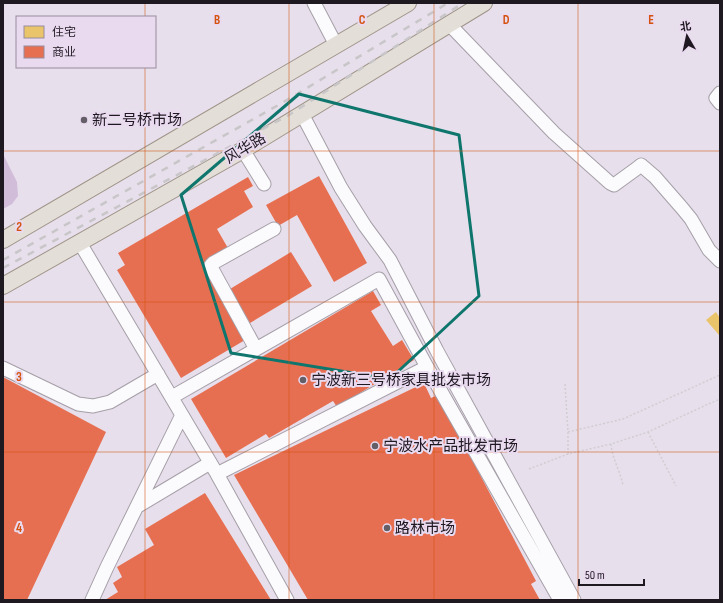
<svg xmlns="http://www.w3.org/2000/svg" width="723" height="603" viewBox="0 0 723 603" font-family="'Sofia Sans Condensed','Noto Sans SC',sans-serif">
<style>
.water{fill:#d1bdda}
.homes{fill:#e9c46a}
.shops{fill:#e76f51}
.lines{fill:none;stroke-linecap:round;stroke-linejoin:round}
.minor-casing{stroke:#a59fa8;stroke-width:15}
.major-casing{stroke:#9e9489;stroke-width:18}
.path{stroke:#d1ced2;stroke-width:1.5;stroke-dasharray:2 2;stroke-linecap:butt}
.minor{stroke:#fbfafc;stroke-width:13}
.major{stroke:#e3ded7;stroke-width:16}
.rail{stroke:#c8c6c8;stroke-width:2.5;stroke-dasharray:7 7;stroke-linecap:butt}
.marked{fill:none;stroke:#0f766e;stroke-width:3;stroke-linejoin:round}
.grid{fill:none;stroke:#d4520e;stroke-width:1;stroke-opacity:0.55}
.poi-dot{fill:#645e67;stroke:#e9daf0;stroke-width:1.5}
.labels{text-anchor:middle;stroke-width:4;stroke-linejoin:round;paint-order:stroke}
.poi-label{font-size:15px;fill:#1e1820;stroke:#e9daf0;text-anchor:start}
.street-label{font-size:15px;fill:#1e1820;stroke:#e9daf0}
.grid-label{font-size:13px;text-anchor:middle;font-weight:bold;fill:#d4520e;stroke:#e9daf0;stroke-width:4;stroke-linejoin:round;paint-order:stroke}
</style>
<rect width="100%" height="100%" fill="#e7dfeb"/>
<!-- water -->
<path class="water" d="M3,154l14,28 1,14 -6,8 -9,5z"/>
<!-- homes -->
<path class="homes" d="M716,312l4,6v15l-1,2 -13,-15z"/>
<!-- shops -->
<path class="shops" d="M319,176l48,87 -33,19 -37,-67 -19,11 -12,-21z
M248,177l5,9 -9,5 9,16 -36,22 12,21 -27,16 43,74 -64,38 -64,-108 8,-5 -7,-12z
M291,252l21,34 -62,37 -20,-34z
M373,291l8,14 -10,6 22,35 9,-6 12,20 -77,47 -4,-6 -64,37 -3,-4 -40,24 -35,-59z
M3,377l103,55 -79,168h-24z
M424,383l7,15 7,-3 98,186 -5,3 9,16h-232l-74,-125z
M205,493l66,107h-166l13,-8 -5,-9 9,-6 -5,-10 37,-22 -9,-16z"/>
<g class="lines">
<defs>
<path id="minor" d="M314,3l22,42
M449,24l105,109 56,50 4,2 22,-16 5,-4 14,12 27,31 9,11 18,31 11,11
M720,93l-4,5 4,5
M302,114l39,74 24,38 25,34 47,91 137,249
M243,150l21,34
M80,243l137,231 210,-107 -48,-88 -207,118
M256,349l-44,-80 -1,-4 2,-2 61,-34
M427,367l133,233
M3,368l75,36 15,2 17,-4 48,-28
M217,474l70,126
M138,506l72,-43
M92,600l15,-33 75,-152"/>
<path id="major" d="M3,240l405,-237
M3,286l240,-136 241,-147"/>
</defs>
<!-- minor casing -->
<use href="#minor" class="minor-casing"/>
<!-- major casing -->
<use href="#major" class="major-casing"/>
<!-- path -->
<path class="path" d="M565,384l3,48v22
M568,432l55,-13 97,-44
M648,432l28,54
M611,444c1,14 9,27 12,41
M529,469l39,-15 43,-10 37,-12 56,-26 16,-7"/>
<!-- minor -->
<use href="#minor" class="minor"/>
<!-- major -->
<use href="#major" class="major"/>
<!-- rail -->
<path class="rail" d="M3,260l279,-157 166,-100
M3,268l286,-153 174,-112"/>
</g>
<!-- marked area -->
<path class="marked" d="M299,94l160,41 20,161 -89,83 -159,-26 -50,-158z"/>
<!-- grid -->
<path class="grid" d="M145,3v14M289,3v597M434,3v597M578,3v597M145,67v533M3,151h717M3,302h717M3,452h717"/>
<!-- markers -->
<g class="poi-dot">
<circle cx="84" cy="120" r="4"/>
<circle cx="303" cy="380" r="4"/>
<circle cx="375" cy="446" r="4"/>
<circle cx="387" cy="528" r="4"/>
</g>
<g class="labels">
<!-- poi labels -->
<g class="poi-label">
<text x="92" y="125">新二号桥市场</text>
<text x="311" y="385">宁波新三号桥家具批发市场</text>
<text x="383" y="451">宁波水产品批发市场</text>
<text x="395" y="533">路林市场</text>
</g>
<!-- street labels -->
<g class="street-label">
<text transform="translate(245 148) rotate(-31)" y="5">风华路</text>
</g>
</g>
<g class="grid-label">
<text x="217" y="24">B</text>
<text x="362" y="24">C</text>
<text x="506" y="24">D</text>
<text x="651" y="24">E</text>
<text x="19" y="231">2</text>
<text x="19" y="381">3</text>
<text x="19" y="532">4</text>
</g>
<!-- border -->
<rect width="723" height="603" fill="none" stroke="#1e1820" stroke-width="8"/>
<!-- legend -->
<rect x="16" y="16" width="140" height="52" fill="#e9daf0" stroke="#988c9d"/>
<rect x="24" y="26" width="20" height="12" fill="#e9c46a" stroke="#988c9d"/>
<text x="52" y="36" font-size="12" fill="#1e1820">住宅</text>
<rect x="24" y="46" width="20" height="12" fill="#e76f51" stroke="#988c9d"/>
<text x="52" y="56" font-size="12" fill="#1e1820">商业</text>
<!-- north arrow -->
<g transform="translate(687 36) rotate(351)" stroke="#e9daf0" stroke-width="3" paint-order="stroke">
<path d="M0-3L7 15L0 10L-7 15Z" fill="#1e1820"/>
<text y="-6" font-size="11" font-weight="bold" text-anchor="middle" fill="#1e1820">北</text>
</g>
<!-- scale -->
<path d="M579 579v6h65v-6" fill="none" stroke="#1e1820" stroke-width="2"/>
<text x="585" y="579" font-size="12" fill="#1e1820" stroke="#e9daf0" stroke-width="3" paint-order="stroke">50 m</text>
</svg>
